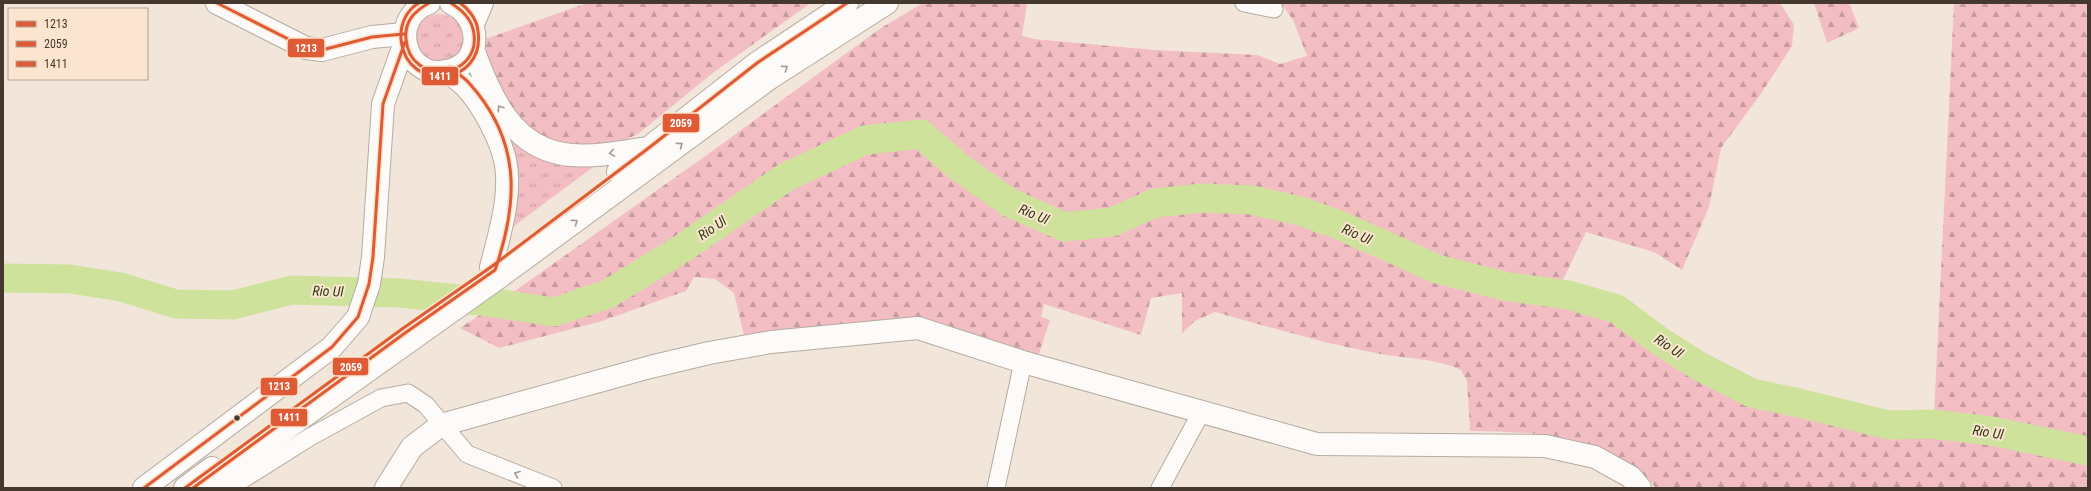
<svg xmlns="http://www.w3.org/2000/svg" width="2091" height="491" viewBox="0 0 2091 491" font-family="'Roboto Condensed',sans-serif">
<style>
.grass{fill:url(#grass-tufts)}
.forest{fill:url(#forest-firs)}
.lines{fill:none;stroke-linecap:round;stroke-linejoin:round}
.river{stroke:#cee29c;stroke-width:29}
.street-casing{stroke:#b5aba0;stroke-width:19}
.secondary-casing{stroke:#b5aba0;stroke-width:24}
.primary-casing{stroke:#b5aba0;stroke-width:24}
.highway-casing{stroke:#b5aba0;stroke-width:24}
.street{stroke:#fdfbf9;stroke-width:17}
.secondary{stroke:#fdfbf9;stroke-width:22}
.primary{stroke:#fdfbf9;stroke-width:22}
.highway{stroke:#fdfbf9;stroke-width:22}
.bus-1-casing{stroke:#fce5d0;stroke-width:6}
.bus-2-casing{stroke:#fce5d0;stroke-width:6}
.bus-3-casing{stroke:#fce5d0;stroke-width:6}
.bus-1{stroke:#df5b35;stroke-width:3}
.bus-2{stroke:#df5b35;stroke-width:3}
.bus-3{stroke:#df5b35;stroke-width:3}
.oneway{stroke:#a19a94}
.bus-dot{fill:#45392f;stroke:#fce5d0;stroke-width:1.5}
.labels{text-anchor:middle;stroke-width:4;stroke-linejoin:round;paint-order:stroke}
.water-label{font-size:14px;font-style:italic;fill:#2d3912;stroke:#fce5d0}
.line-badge{stroke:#fce5d0;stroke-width:1.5}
.badge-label{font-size:11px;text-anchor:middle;font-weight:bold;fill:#fff}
</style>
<defs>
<pattern id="grass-tufts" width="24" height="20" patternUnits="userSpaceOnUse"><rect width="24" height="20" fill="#f3bec3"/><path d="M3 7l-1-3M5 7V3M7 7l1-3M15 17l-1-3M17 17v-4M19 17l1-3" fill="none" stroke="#c79b9f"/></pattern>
<pattern id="forest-firs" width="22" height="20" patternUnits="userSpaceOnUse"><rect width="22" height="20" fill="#f3bec3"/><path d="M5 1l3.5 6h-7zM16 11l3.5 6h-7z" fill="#c79b9f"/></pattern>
</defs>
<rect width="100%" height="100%" fill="#f2e6da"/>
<!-- grass -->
<path class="grass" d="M415 38a24 24 0 1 1 48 0a24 24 0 1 1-48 0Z
M507,136l89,29 -86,64c8,-35 14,-60 -3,-93z"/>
<!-- forest -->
<path class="forest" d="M587,3h224l-97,69 -76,62 -22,10 -30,4 -29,-4 -26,-12 -26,-28 -16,-33 -4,-32z
M923,3h104l-5,33 12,3 121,11 102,5 23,9 27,-8 -14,-36 -12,-17h499l14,22 -2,21 -32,49 -39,53 -12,59 -27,63 -28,-18 -68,-20 -26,54 -50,-8 -70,-17 -73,-32 -53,-20 -54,-16 -64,-3 -40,4 -46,20 -53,1 -49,-24 -82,-64 -63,6 -55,26 -142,92 -74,44 -41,10 -46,-7 206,-146 170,-124z
M1814,3h35l10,25 -32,15z
M1954,3h134v485h-432c-46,-55 -121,-56 -186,-57l-3,-50 -6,-11c-25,-12 -53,-11 -80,-16 -56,-10 -111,-27 -166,-42l-20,9 -13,12v-40l-31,5 -10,37 -97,-31 -3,13 9,3 -12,37 -98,-34 -44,-3 -152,15 -10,-42 -19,-14 -21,-2 -8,14 -84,30 -103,27 -39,-20 27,-18 42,5 26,-1 50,-15 39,-21 167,-108 42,-19 28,-8 34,-2 16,7 34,31 38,26 39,19 22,7 59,-8 37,-16 84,-4 51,12 168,69 42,8 63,7 46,14 72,54 55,27 77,22 115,19z"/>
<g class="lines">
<!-- river -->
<path class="river" d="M3,278l67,1 51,8 55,17 57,1 59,-15 107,3 90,9 65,10 54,-18 78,-48 100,-69 79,-37 56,-6 38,33 51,36 55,24 47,-5 43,-19 47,-5 50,2 48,11 37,13 100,45 67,17 64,9 49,14 44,33 38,24 53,27 47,10 90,22 43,-1 60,7 96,20"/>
<defs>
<path id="street" d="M1244,3l30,6
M229,488l81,-51 71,-39 27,-5 18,12 41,49 86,34
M996,488l27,-126
M1160,488l42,-77"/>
<path id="secondary" d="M217,3l89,45 16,2 50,-13 32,-3
M386,488l26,-41 29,-22 209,-58 59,-14 62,-11 147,-14 105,34 294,82 228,2 50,11 36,20 9,11"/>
<path id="primary" d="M429,3c-41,14 -25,78 18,68 37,-7 35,-54 4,-68
M473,24l9,-21
M144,488l188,-141 26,-30 11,-33 4,-27 10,-153 22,-62"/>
<path id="highway" d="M473,49c18,48 39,101 98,106 25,2 51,-3 76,-7
M447,71c6,6 14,10 19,16 17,18 36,54 40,78 5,33 -7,71 -15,102
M618,172l139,-109 90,-60
M185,488l27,-20
M203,488l295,-210 272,-200 117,-75"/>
</defs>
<!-- street casing -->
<use href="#street" class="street-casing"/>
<!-- secondary casing -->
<use href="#secondary" class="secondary-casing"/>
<!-- primary casing -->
<use href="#primary" class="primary-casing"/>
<!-- highway casing -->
<use href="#highway" class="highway-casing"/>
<!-- street -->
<use href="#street" class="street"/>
<!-- secondary -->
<use href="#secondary" class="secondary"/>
<!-- primary -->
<use href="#primary" class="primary"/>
<!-- highway -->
<use href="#highway" class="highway"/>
<defs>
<path id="bus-1" d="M217,3l89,45 16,2 50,-13 32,-3
M429,3c-14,8 -25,18 -23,36 4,48 74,40 68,-5 -2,-15 -11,-23 -23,-31
M144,488l188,-141 26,-30 11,-33 4,-27 10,-153 22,-62"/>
<path id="bus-2" d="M185,488l217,-159 89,-62 159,-120 107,-84 90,-60"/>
<path id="bus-3" d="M419,3c-13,7 -19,22 -18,36 5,55 85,47 77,-8 -1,-11 -9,-22 -18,-28
M193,488l212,-155 90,-63c24,-69 26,-130 -26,-187 -5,-6 -13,-10 -19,-16"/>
</defs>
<!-- bus-1 casing -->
<use href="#bus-1" class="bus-1-casing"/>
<!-- bus-2 casing -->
<use href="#bus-2" class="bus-2-casing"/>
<!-- bus-3 casing -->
<use href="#bus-3" class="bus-3-casing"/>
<!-- bus-1 -->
<use href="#bus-1" class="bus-1"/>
<!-- bus-2 -->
<use href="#bus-2" class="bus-2"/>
<!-- bus-3 -->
<use href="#bus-3" class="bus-3"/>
</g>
<!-- one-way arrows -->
<defs><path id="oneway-chevron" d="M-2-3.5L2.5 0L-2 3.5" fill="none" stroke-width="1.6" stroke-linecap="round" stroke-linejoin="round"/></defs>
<g class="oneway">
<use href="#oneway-chevron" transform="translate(785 68) rotate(-34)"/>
<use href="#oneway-chevron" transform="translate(500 108) rotate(-124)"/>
<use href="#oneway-chevron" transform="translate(680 145) rotate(-36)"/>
<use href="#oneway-chevron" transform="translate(612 153) rotate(171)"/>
<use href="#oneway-chevron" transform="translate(575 222) rotate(-36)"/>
<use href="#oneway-chevron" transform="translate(517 474) rotate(-158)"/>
</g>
<!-- markers -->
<circle class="bus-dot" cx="237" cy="418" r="3.5"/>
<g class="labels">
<!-- water labels -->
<g class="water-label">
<text transform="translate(1034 214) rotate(23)" y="5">Rio Ul</text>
<text transform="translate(712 228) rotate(-34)" y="5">Rio Ul</text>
<text transform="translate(1357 234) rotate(24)" y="5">Rio Ul</text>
<text transform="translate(328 291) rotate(2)" y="5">Rio Ul</text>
<text transform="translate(1669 346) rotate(34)" y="5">Rio Ul</text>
<text transform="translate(1988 432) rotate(9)" y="5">Rio Ul</text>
</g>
</g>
<g class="line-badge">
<rect x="287" y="38" width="38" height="20" rx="4" fill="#df5b35"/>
<rect x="421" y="66" width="38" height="20" rx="4" fill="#df5b35"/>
<rect x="662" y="113" width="38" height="20" rx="4" fill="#df5b35"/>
<rect x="332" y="357" width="37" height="19" rx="4" fill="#df5b35"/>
<rect x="260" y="377" width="38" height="19" rx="4" fill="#df5b35"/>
<rect x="270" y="408" width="38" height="19" rx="4" fill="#df5b35"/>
</g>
<g class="badge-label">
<text x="306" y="52">1213</text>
<text x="440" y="80">1411</text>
<text x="681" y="127">2059</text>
<text x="351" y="371">2059</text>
<text x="279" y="390">1213</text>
<text x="289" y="421">1411</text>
</g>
<!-- border -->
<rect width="2091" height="491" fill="none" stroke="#45392f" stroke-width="8"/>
<!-- legend -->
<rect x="8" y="8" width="140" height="72" fill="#fce5d0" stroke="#b3a090"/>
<rect x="16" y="21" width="20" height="6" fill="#df5b35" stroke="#b3a090"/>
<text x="44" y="28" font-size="12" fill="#45392f">1213</text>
<rect x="16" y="41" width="20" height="6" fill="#df5b35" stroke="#b3a090"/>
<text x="44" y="48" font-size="12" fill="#45392f">2059</text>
<rect x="16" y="61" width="20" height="6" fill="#df5b35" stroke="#b3a090"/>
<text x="44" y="68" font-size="12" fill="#45392f">1411</text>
</svg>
